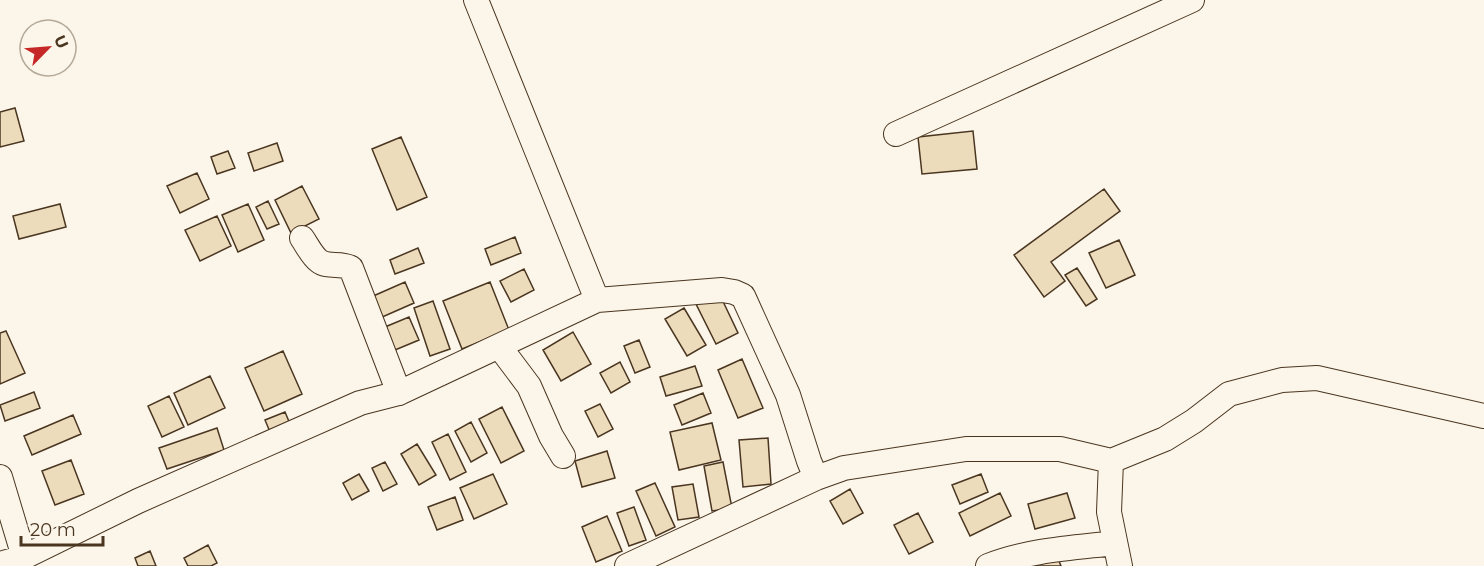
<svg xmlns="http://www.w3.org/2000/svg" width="1484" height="566" viewBox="0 0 1484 566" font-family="Montserrat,sans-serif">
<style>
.building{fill:#ecdcbc;stroke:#4a3520;stroke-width:1.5}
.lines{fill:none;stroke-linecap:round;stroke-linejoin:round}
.street-casing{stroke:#4a3520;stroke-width:26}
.street{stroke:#fbf6e9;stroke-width:24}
</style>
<rect width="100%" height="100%" fill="#fbf6e9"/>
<!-- building -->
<path class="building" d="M15,108l9,33 -24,6v-35z
M973,131l4,38 -55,5 -4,-37z
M401,137l26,60 -30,13 -25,-61z
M277,143l6,18 -29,10 -6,-18z
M228,151l7,17 -18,6 -6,-17z
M197,173l12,26 -29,14 -13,-27z
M302,186l17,33 -28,14 -16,-33z
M1104,189l16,22 -69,51 14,19 -21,16 -30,-42z
M268,201l11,23 -12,5 -11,-22z
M60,204l6,23 -47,12 -6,-23z
M248,204l16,36 -26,12 -16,-37z
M217,216l14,30 -31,15 -15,-31z
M515,237l6,16 -30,12 -6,-16z
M1119,240l16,35 -29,13 -17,-35z
M418,248l6,15 -29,11 -5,-14z
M1077,268l20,31 -11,7 -21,-31z
M524,269l10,21 -23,12 -11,-21z
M405,282l9,21 -34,15 -9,-21z
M490,282l19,48 -47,19 -19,-48z
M719,293l19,40 -22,11 -20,-40z
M433,301l17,48 -20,7 -16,-48z
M684,308l22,37 -19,11 -22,-37z
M409,317l10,23 -24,10 -10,-23z
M6,331l19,42 -25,11v-51z
M573,332l18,32 -30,17 -18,-31z
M639,340l11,27 -15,6 -11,-27z
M283,351l19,43 -38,17 -19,-43z
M742,359l21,49 -25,10 -20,-48z
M620,362l10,20 -19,11 -11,-20z
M695,366l7,20 -36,10 -6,-19z
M210,376l15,32 -37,17 -14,-32z
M34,392l6,16 -35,13 -5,-16z
M703,393l8,20 -29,12 -8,-20z
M169,396l15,31 -22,10 -14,-31z
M600,404l13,25 -15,8 -13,-26z
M502,407l22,44 -23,12 -22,-44z
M285,412l8,19 -20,8 -8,-19z
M73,415l8,19 -49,21 -8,-19z
M471,422l16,31 -16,9 -16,-31z
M712,423l9,37 -42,10 -9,-38z
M217,428l7,22 -57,19 -8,-21z
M448,434l18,38 -16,8 -18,-38z
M768,438l3,46 -28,3 -4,-47z
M417,444l19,31 -17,10 -18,-31z
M607,451l8,27 -33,9 -7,-26z
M71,460l13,34 -29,11 -13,-34z
M385,462l12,22 -14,7 -11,-23z
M723,462l9,46 -20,3 -8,-45z
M359,474l10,17 -17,9 -9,-17z
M493,474l14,30 -33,15 -14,-31z
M981,474l7,18 -28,12 -8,-19z
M655,483l20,44 -19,9 -20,-45z
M693,484l6,33 -21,3 -6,-33z
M850,489l13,24 -20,11 -13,-23z
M1000,493l11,23 -41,20 -11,-23z
M1067,493l8,25 -40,11 -7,-25z
M455,497l8,23 -26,10 -9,-23z
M634,507l12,33 -17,6 -12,-33z
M918,513l15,29 -24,12 -15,-29z
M607,516l15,35 -26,11 -14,-35z
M208,545l9,18 -6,3h-23l-4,-8z
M150,551l6,15h-18l-3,-8z
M1057,556l4,10h-27z"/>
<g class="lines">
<defs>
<path id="street" d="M476,0l121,300
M896,134l296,-134
M302,238c5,7 10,18 17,23 9,7 22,1 32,7l48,125
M499,346l30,40 22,50 12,20
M1111,461l-2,51 11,54
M0,477l24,80
M0,564l24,-7 114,-56 222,-98 39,-10 198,-93 125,-10 12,2 9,4 45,99 21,66 7,17 28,-10 122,-19h94l51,12 54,-22 29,-18 35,-27 53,-14 35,-2 167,38
M627,566l189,-88
M988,566c41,-16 84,-18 127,-23"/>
</defs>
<!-- street casing -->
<use href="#street" class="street-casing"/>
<!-- street -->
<use href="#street" class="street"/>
</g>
<!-- north arrow -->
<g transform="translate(48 48) rotate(65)"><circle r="28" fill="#fbf6e9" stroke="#b4a999" stroke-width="1.5"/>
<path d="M0-4.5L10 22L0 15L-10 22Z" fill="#c62828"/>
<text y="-9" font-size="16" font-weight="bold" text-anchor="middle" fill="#4a3520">U</text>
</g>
<!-- scale -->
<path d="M21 536v9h82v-9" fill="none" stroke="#4a3520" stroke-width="3"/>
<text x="30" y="536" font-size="18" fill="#4a3520" stroke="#fbf6e9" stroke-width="4.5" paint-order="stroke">20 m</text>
</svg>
